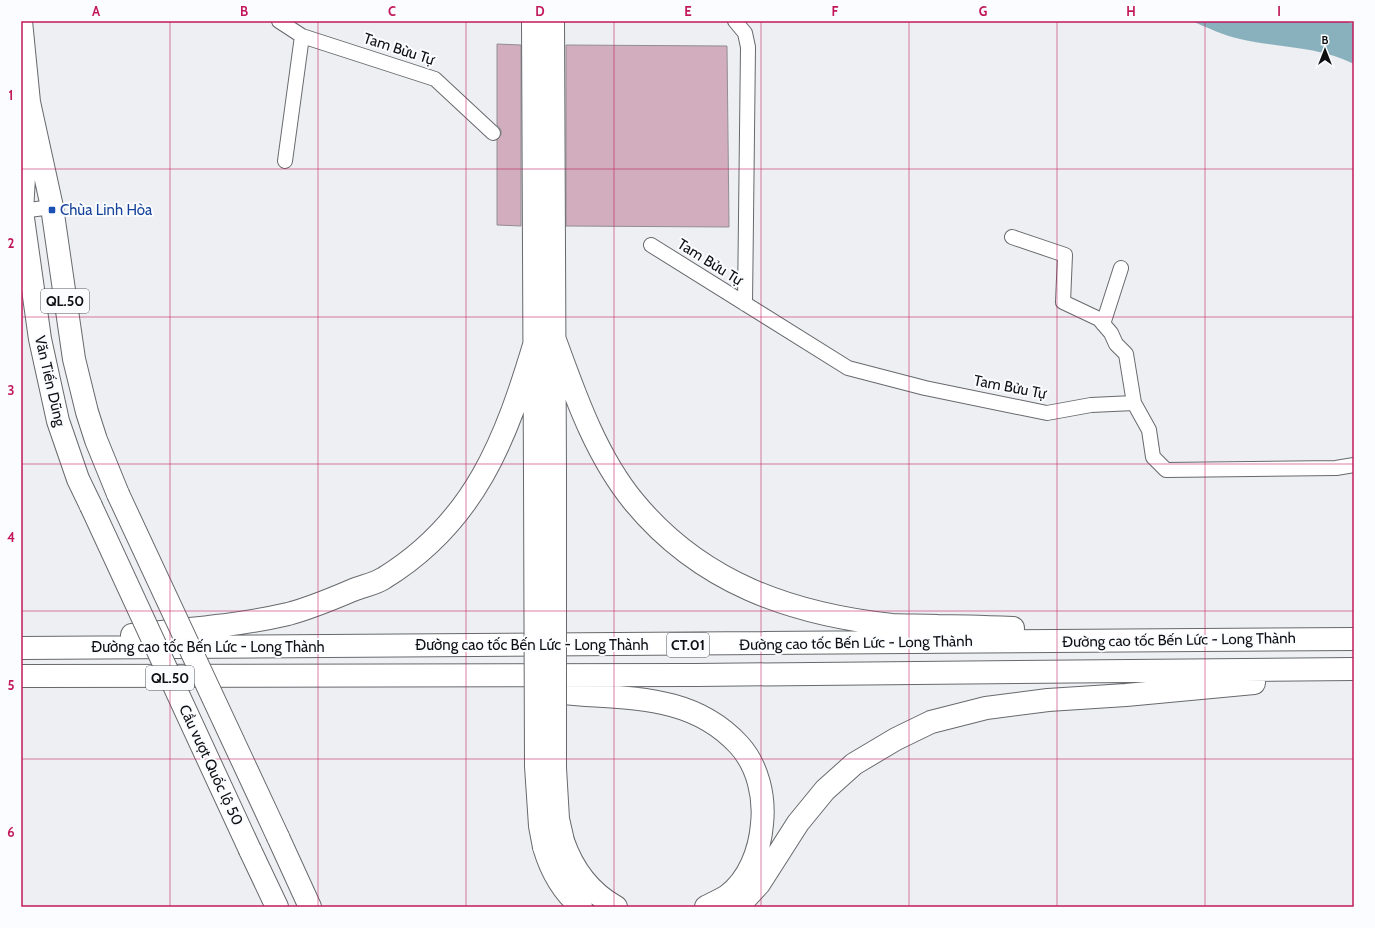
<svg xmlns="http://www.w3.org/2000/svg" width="1375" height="928" viewBox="0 0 1375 928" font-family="Cabin,sans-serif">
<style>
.water{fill:#89b1bd}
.building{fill:#d1adbd;stroke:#928e90}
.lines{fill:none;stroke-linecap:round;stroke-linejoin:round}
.street-casing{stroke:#67696c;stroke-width:16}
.highway-casing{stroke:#67696c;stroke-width:24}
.street{stroke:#fff;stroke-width:14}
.highway{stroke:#fff;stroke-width:22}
.highway-bridge-casing{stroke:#67696c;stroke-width:24;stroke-linecap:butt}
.highway-bridge{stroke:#fff;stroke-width:22}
.grid{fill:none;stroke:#c2185b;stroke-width:1;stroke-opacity:0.55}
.transit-dot{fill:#1a4fb4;stroke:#fbfcff;stroke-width:1.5}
.labels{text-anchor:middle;stroke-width:4;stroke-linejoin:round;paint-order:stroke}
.shield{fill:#fbfcff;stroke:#555658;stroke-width:1}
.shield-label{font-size:14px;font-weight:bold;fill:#0e0f10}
.street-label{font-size:15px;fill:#0e0f10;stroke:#fbfcff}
.transit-label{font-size:15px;fill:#164399;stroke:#fbfcff;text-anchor:start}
.neatline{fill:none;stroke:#c2185b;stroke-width:1.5}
.grid-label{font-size:13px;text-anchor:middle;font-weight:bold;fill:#c2185b}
</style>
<rect width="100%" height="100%" fill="#edeff3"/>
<!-- water -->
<path class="water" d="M1191,21h154l9,3v40c-36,-18 -75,-16 -114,-25 -16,-3 -33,-12 -49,-18z"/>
<!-- building -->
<path class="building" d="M497,44l24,1v181l-24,-1v-85l4,-5v-5l-4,-5z
M566,45l161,1 2,181 -163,-1z"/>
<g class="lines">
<defs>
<path id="street" d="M279,21l23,15 133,43 58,54
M735,21l10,12 3,14 -3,257
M285,161l17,-125
M21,211l31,-4
M1012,237l53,18 -2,47 36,17 12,14 5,11 10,10 8,49
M651,245l197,123 77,20 122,25 44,-8 43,-2 15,27 4,27 13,13 170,-2 18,-3
M1103,324l18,-56"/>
<path id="highway" d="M21,21l8,81 23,105 22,152 13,53 9,28 22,54
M533,21l2,454
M553,21l2,453
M27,127l-5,84 18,128 18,82 20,58 13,27
M555,340c20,55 41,116 79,162 67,81 157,112 258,123 15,1 30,0 45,1 26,0 51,1 76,2
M132,635c52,-6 105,-9 156,-21 23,-6 44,-15 65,-24 10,-4 22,-6 31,-12 91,-56 122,-139 151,-236
M21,648l1333,-9
M21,676l674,-1 659,-6
M537,690c72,12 148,-4 202,55 19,21 26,52 23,79 -2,26 -13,56 -35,72 -6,4 -14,7 -21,11
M278,837l32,70
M563,841c10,29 26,51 53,66
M544,847c7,24 18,44 37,60
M250,850l27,57
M738,907l21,-23 39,-61 27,-33 29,-26 42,-25 35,-17 55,-14 62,-8 78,-5 128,-12"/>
</defs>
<!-- street casing -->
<use href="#street" class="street-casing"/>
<!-- highway casing -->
<use href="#highway" class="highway-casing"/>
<!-- street -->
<use href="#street" class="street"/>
<!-- highway -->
<use href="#highway" class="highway"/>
<defs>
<path id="highway-bridge" d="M555,474v294l3,51 5,22
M535,475l1,291 4,60 4,21
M118,494l160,343
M91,506l159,344"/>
</defs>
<!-- highway-bridge casing -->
<use href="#highway-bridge" class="highway-bridge-casing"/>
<!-- highway-bridge -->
<use href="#highway-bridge" class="highway-bridge"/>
</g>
<!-- grid -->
<path class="grid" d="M170,21v886M318,21v886M466,21v886M614,21v886M761,21v886M909,21v886M1057,21v886M1205,21v886M21,169h1333M21,317h1333M21,464h1333M21,611h1333M21,759h1333"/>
<!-- markers -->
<rect class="transit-dot" x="48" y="206" width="8" height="8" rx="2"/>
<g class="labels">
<!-- shield labels -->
<g class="shield">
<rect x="41" y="289" width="48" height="24" rx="3"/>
<rect x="667" y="633" width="42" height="24" rx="3"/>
<rect x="146" y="666" width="48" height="24" rx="3"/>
</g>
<g class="shield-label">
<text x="65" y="306">QL.50</text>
<text x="688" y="650">CT.01</text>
<text x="170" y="683">QL.50</text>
</g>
<!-- street labels -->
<g class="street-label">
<text transform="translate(399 49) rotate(18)" y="5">Tam Bừu Tự</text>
<text transform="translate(710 262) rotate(32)" y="5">Tam Bửu Tự</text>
<text transform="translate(50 381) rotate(77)" y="5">Văn Tiến Dũng</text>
<text transform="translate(1010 387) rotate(11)" y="5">Tam Bửu Tự</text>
<text transform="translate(1179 640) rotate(-1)" y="5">Đường cao tốc Bến Lức - Long Thành</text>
<text transform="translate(856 643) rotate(-1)" y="5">Đường cao tốc Bến Lức - Long Thành</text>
<text x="532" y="650">Đường cao tốc Bến Lức - Long Thành</text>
<text x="208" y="652">Đường cao tốc Bến Lức - Long Thành</text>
<text transform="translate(211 765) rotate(65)" y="5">Cầu vượt Quốc lộ 50</text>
</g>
<!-- transit labels -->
<g class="transit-label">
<text x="60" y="215">Chùa Linh Hòa</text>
</g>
</g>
<!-- border -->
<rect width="1375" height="928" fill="none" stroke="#fbfcff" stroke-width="44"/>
<!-- north arrow -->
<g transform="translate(1325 50)" stroke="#fbfcff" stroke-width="3" paint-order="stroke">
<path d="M0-3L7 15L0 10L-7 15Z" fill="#0e0f10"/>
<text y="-6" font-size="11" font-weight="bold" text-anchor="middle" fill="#0e0f10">B</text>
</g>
<rect x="22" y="22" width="1331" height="884" class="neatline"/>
<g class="grid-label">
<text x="96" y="16">A</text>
<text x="244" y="16">B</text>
<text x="392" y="16">C</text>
<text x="540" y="16">D</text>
<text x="688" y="16">E</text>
<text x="835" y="16">F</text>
<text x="983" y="16">G</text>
<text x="1131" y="16">H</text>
<text x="1279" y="16">I</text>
<text x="11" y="100">1</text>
<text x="11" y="248">2</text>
<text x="11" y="395">3</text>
<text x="11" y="542">4</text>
<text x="11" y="690">5</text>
<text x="11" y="837">6</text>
</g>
</svg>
